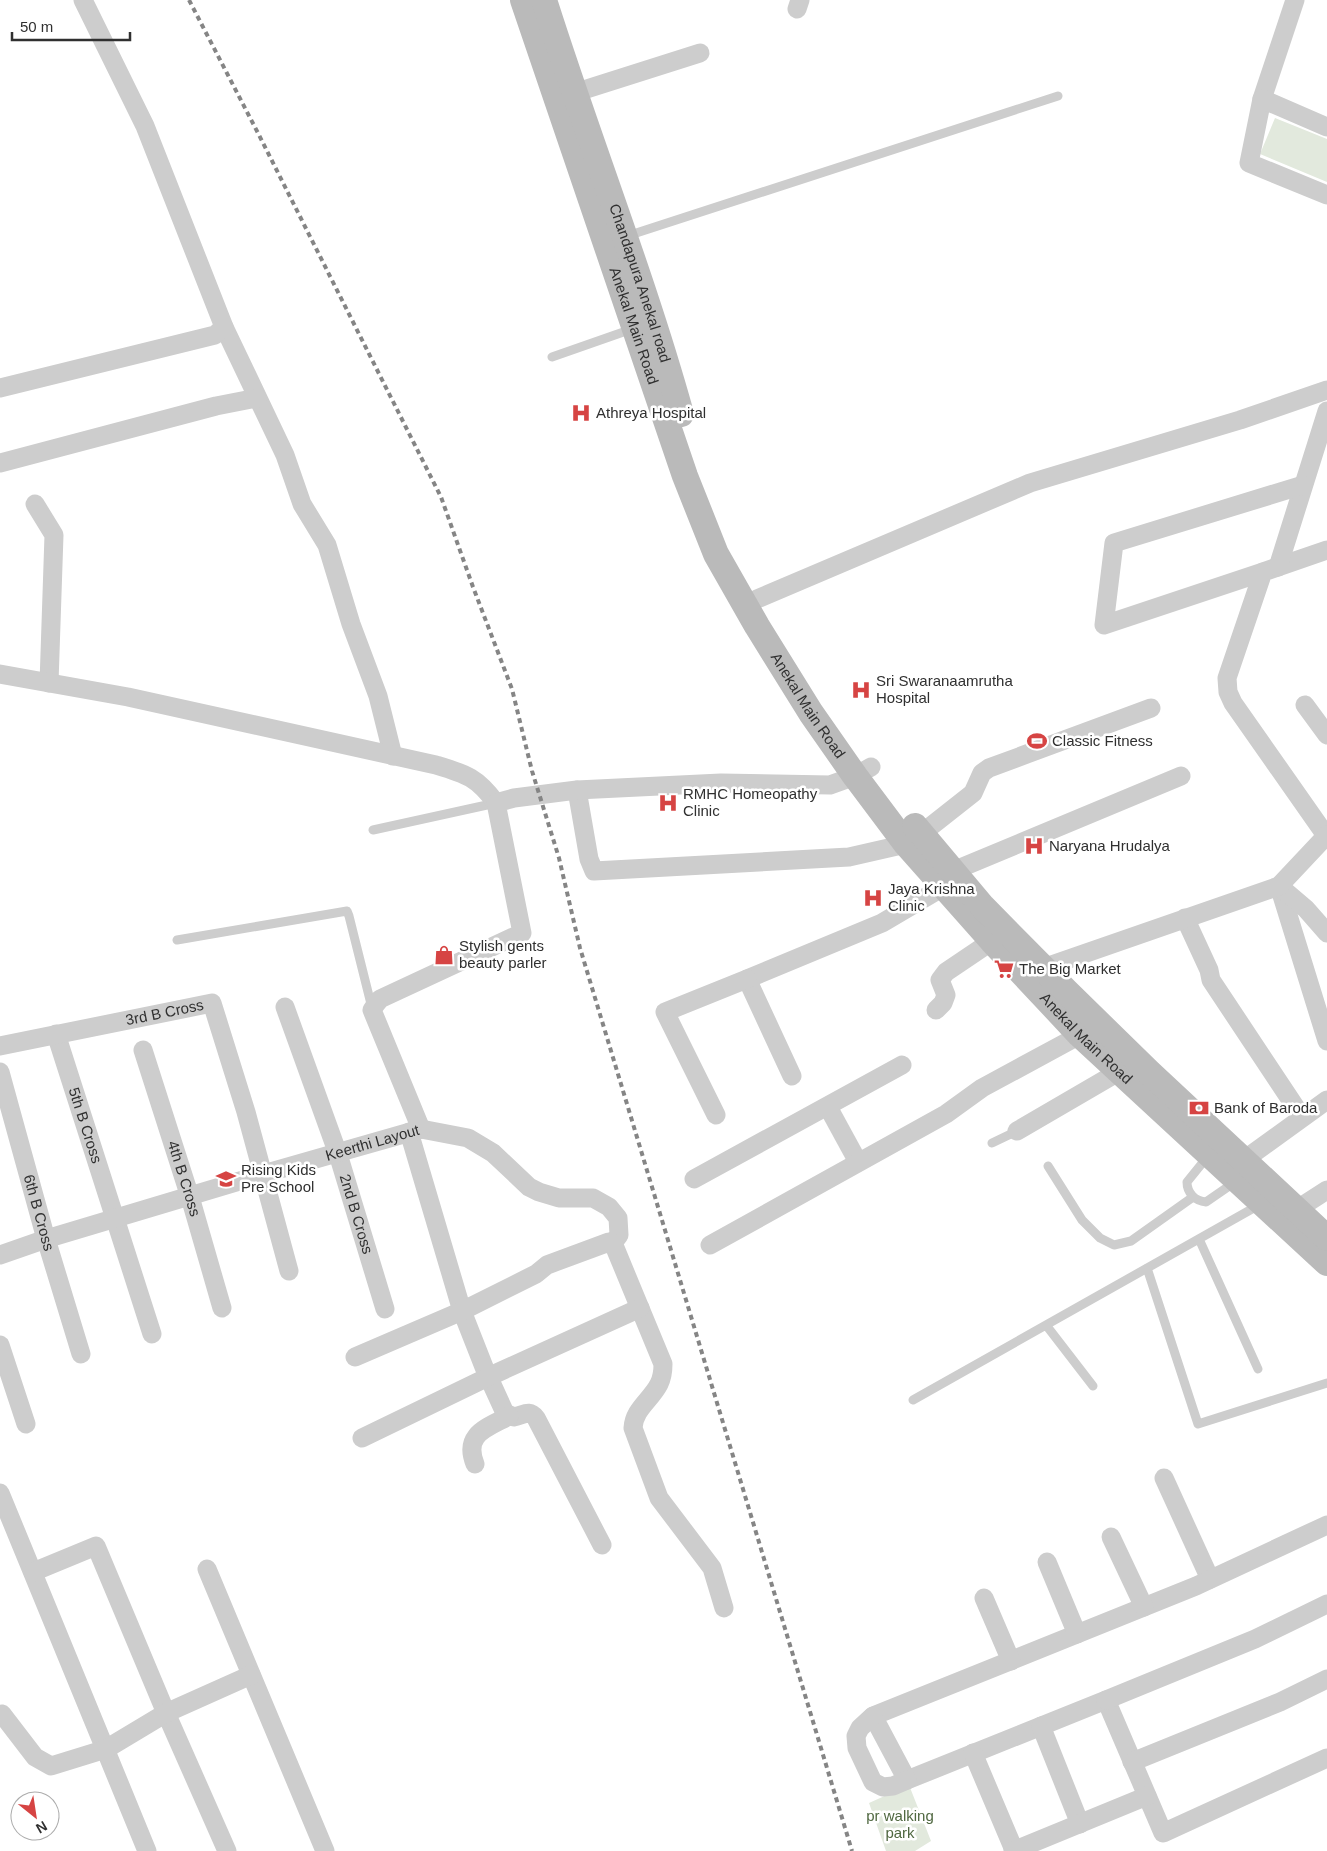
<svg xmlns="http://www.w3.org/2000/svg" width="1327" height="1851" viewBox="0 0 1327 1851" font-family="Arial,sans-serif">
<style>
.green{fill:#e2e9dd}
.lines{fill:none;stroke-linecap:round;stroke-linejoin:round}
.lane{stroke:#cdcdcd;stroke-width:9}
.street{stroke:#cdcdcd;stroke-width:19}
.secondary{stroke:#bababa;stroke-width:26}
.rail{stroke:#858585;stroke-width:4;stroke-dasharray:5 4;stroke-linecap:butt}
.labels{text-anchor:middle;stroke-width:5;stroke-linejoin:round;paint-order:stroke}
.street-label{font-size:15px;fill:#303030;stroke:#fff}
.poi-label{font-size:15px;fill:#303030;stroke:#fff;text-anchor:start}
.park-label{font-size:15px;fill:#506841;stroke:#fff}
</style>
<rect width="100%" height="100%" fill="#fff"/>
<!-- green -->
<path class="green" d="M1275,118l52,21v43l-67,-28z
M909,1785l22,56 -16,10h-29l-17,-48z"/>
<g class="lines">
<!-- lane -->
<path class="lane" d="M627,236l431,-140
M552,357l80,-28
M373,830l123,-27
M177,940l170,-29 2,5 23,92
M992,1143l25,-12
M1208,1156l-21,26c0,11 8,19 19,20l29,-20
M1048,1166l34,54 18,18 14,7 17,-4 62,-44
M1199,1239l59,130
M1147,1268l51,156 129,-41
M1046,1325l47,61
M913,1400l346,-195"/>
<!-- street -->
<g class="street">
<path d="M1295,0l-33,99 -13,64 78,32"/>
<path d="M797,9l3,-9"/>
<path d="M574,93l126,-40"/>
<path d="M1262,99l65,28"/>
<path d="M224,327l61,128 17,49 25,41 24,79 27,72 15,60"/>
<path d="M0,388l215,-53 9,-8 -79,-201 -62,-126"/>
<path d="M0,463l216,-57 41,-8"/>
<path d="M35,504l19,31 -5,148"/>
<path d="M1327,550l-64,22 -36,106 1,14 5,11 94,134"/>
<path d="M1278,567l49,-156"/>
<path d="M1263,572l-159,53 10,-82 189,-58"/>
<path d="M757,599l273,-116 210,-63 87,-30"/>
<path d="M0,674l128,23 308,68c30,9 41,12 60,38"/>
<path d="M1305,705l22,30"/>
<path d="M577,790l12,69 5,12 255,-14 57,-13"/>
<path d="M921,834l52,-41 9,-20 7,-5 162,-60"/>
<path d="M953,871l228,-95"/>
<path d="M1279,886l48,155"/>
<path d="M1279,886l27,23 21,24"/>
<path d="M1185,918l24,52 2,10 91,137"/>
<path d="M1043,968l236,-82 48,-51"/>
<path id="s1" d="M285,1007l53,147 47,155"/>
<path d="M936,1010l7,-7 3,-8 -6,-15 6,-8 46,-31"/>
<path id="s2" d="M56,1034l96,300"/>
<path id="s3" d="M0,1046l212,-43 34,109 43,159"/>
<path id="s4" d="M143,1050l47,147 32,111"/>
<path id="s5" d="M0,1072l46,167 35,115"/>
<path d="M792,1076l-45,-97 135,-56 61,-36"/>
<path d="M828,1107l30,55"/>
<path d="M716,1115l-51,-103 82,-33"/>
<path d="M421,1129l47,9 25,15 36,34 10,5 20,6h34l16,9 9,11 1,17 -6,8"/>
<path d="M1017,1131l103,-60 7,-6"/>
<path d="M409,1132l53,179 22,56 21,46 9,4c10,-2 15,-8 22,1l66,127"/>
<path d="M1244,1160l83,-60"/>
<path d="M694,1179l208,-114"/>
<path d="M1296,1210l31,-20"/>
<path d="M710,1245l236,-131 36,-26 98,-53"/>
<path id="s6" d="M0,1255l46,-16 217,-65 158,-45 -49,-119 4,-6 4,-5 142,-66 -26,-130 18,-5 63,-8 144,-7 109,2 25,-9 16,-9"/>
<path d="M0,1345l26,79"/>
<path d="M355,1357l107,-46 74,-37 11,-9 62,-23 4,1 50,121c0,6 -1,14 -4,20 -8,16 -25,25 -26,44l26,70 53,70 12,40"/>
<path d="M362,1438l126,-61 152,-69"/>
<path d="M475,1464c-12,-30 12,-36 34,-48"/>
<path d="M1164,1478l46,101"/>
<path d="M0,1493l147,358"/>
<path d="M1327,1525l-131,61 -323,130 34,64 199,-80 57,133 164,-75"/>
<path d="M1111,1537l33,70"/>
<path d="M1047,1562l30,72"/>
<path d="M207,1569l118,282"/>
<path d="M33,1572l63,-26 70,167 61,138"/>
<path d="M984,1598l27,63"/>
<path d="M1106,1700l149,-61 72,-35"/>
<path d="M2,1714l33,43 16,9 55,-17 60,-36 85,-38"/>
<path d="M873,1716l-13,12 -4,8 1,12 16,34 10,5 10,-1 14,-6"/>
<path d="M1041,1726l39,98"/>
<path d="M973,1753l41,97"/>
<path d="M1132,1762l148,-60 47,-23"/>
<path d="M1013,1851l134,-55"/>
</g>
<!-- secondary -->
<g class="secondary">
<path id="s7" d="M523,0l162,476 31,78 41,72 54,87 44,63 51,68 86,97 88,94 247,228"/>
<path id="s8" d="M544,0c44,139 98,274 137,414"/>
<path d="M915,826l68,81 84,85 83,81 177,165"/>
</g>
<!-- rail -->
<path class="rail" d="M189,0l70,135 182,362 32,90 39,102 20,82 27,87 21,90 272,903"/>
</g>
<!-- icons -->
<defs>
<symbol id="hospital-bare" viewBox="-9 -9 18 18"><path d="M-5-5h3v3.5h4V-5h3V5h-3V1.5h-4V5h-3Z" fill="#d64443" stroke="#fff" stroke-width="2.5" paint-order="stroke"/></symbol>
<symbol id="stadium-bare" viewBox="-9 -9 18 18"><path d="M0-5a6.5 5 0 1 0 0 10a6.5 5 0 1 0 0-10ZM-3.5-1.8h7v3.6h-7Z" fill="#d64443" stroke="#fff" stroke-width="2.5" paint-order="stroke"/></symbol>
<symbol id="shop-bare" viewBox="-9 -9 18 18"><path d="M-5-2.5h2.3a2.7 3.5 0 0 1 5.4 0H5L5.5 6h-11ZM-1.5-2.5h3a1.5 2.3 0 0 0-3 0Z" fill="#d64443" stroke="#fff" stroke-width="2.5" paint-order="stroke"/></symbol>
<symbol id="supermarket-bare" viewBox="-9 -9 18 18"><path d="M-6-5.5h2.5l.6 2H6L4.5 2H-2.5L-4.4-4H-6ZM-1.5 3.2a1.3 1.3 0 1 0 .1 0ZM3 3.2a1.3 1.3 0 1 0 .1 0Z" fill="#d64443" stroke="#fff" stroke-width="2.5" paint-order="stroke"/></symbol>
<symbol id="bank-bare" viewBox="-9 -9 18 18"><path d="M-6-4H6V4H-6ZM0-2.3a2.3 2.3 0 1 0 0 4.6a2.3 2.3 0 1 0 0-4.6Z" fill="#d64443" stroke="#fff" stroke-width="2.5" paint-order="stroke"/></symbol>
<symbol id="school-bare" viewBox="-9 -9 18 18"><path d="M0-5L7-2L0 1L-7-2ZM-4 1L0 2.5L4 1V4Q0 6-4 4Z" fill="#d64443" stroke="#fff" stroke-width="2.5" paint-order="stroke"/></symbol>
</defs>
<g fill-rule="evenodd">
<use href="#hospital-bare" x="567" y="399" width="28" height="28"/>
<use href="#hospital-bare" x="847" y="676" width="28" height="28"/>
<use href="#stadium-bare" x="1023" y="727" width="28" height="28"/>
<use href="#hospital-bare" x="654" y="789" width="28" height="28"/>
<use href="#hospital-bare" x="1020" y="832" width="28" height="28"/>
<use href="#hospital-bare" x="859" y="884" width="28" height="28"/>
<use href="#shop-bare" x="430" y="941" width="28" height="28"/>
<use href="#supermarket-bare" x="990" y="955" width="28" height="28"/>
<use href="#bank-bare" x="1185" y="1094" width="28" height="28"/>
<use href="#school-bare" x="212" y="1165" width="28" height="28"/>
</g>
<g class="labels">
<!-- street labels -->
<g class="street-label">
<text dy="5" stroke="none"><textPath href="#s8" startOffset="299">Chandapura Anekal road</textPath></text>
<text dy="5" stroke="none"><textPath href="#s7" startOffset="344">Anekal Main Road</textPath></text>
<text dy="5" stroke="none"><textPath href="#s7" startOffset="764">Anekal Main Road</textPath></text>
<text dy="5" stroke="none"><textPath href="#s3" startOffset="168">3rd B Cross</textPath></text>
<text dy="5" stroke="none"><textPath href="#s7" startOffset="1199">Anekal Main Road</textPath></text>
<text dy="5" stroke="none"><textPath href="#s2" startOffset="96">5th B Cross</textPath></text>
<text dy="5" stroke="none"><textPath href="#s6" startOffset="389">Keerthi Layout</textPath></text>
<text dy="5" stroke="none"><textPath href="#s4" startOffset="135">4th B Cross</textPath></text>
<text dy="5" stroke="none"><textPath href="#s5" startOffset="146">6th B Cross</textPath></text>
<text dy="5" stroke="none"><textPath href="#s1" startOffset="219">2nd B Cross</textPath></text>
</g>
<!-- poi labels -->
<g class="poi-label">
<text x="596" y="418">Athreya Hospital</text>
<text x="876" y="686">Sri Swaranaamrutha<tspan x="876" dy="17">Hospital</tspan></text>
<text x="1052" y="746">Classic Fitness</text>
<text x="683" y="799">RMHC Homeopathy<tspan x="683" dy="17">Clinic</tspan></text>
<text x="1049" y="851">Naryana Hrudalya</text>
<text x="888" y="894">Jaya Krishna<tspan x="888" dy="17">Clinic</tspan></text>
<text x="459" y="951">Stylish gents<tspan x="459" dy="17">beauty parler</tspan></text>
<text x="1019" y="974">The Big Market</text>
<text x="1214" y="1113">Bank of Baroda</text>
<text x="241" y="1175">Rising Kids<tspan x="241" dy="17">Pre School</tspan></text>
</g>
<!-- park labels -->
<g class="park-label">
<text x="900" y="1821">pr walking<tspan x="900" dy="17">park</tspan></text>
</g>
</g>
<!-- north arrow -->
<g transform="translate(35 1816) rotate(150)"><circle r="24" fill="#ffffff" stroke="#acacac"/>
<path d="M0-4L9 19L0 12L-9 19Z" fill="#d64443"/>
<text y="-8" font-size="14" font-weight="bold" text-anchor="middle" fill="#303030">N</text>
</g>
<!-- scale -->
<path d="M12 32v8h118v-8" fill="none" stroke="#303030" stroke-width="2.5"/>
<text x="20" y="32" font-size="15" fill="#303030" stroke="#ffffff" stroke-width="4" paint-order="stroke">50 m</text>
</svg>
